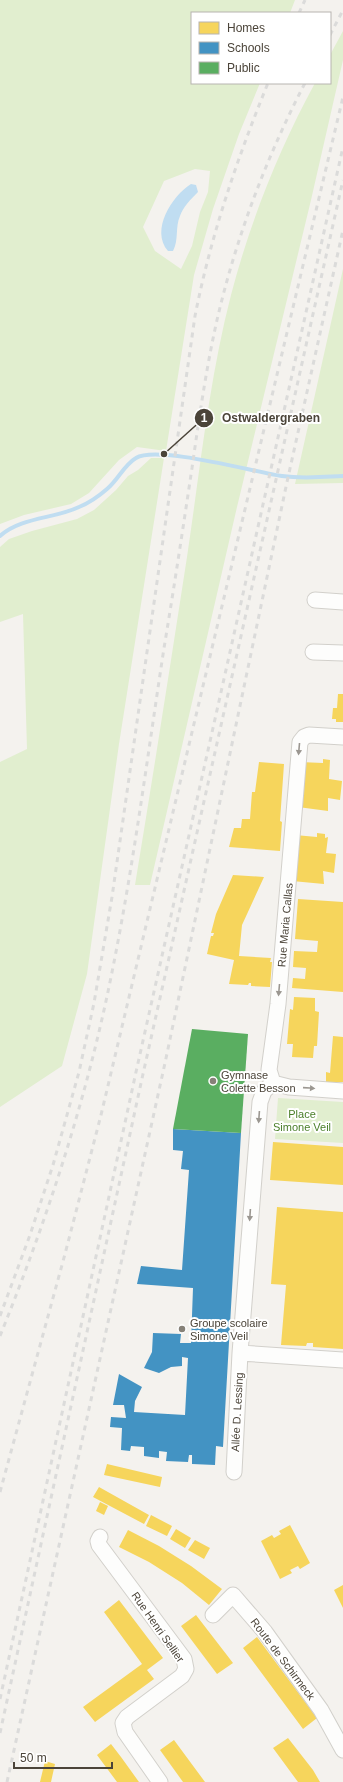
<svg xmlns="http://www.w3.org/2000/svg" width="343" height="1782" viewBox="0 0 343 1782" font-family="Helvetica,sans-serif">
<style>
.green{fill:#e1eecf;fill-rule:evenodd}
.water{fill:#c0ddf1}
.homes{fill:#f6d55c}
.schools{fill:#4393c3}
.public{fill:#5aae61}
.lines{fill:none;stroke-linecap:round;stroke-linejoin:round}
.stream{stroke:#c0ddf1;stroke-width:4}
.minor-casing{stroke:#d2d0cb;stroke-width:17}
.minor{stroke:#fdfdfc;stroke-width:15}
.rail{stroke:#dbdbda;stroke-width:3;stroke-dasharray:5 5;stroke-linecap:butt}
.oneway{fill:#9b9791}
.poi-dot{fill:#868178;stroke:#fff;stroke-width:1.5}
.labels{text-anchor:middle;stroke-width:4;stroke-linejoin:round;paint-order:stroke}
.street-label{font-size:11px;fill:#4b4439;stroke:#fff}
.poi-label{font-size:11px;fill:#4b4439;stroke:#fff;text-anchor:start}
.park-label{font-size:11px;fill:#4a7f2a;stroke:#fff}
.leader{fill:none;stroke:#4b4439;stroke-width:1.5}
.callout-dot{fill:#4b4439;stroke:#fff;stroke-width:1.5}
.mark-label{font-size:12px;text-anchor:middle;font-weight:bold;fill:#fff}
.callout-label{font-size:12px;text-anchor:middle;font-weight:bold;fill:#4b4439;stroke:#fff;stroke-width:4;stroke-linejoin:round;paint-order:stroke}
</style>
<rect width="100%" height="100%" fill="#f4f2ee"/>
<!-- green -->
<path class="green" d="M0,0h295l-5,13h-98v70h68l-21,51 -26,75 -19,66 -28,176 -29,-4 -18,13 -30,33 -18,11 -47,11 -24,9zM195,169l15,2 -2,21 -8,20 -8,34 -11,23 -26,-18 -12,-24 21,-46z
M343,31v29l-32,140 -74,307 -87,378h-15c18,-109 35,-218 52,-328 13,-87 22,-177 44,-262 19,-73 48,-146 84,-212h15v-28z
M343,269v214l-48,1z
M151,458h13l-45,286 -32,230 -25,92 -62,41v-345l27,-13 -4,-135 -23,8v-75l9,-8 23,-8 45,-12 17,-9 22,-20 12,-14 10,-6z
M278,1098l65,4v41l-68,-4z"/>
<!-- water -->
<path class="water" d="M191,184l5,1 2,7c-7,7 -15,15 -18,24 -5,11 -1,24 -7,35h-5c-18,-21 4,-55 23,-67z"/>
<!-- homes -->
<path class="homes" d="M338,694h5v28h-7v-3h-4l1,-11h4z
M323,759l7,1 -1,19 13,2 -2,19 -12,-2v13l-30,-4 2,-45 23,1z
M259,762l25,2 -4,57 2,1 -2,29 -51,-4 5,-19h7l1,-9h8l2,-27h3z
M317,833l8,1v4l3,-1 -2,16 10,1 -2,19 -11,-2 1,13 -32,-3 3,-46 22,2z
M233,875l31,2 -22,48 -3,31 32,2 -1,4h2l-2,25 -19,-1v-3h-2l-1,2 -19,-1 5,-24 -27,-6 4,-18h2l1,-3h-3l5,-19z
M298,899l45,3v90l-51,-4 1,-10 12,1 1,-11 -13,-1 1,-16 23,1 1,-11 -23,-2z
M294,997l21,1v13l4,1 -2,34h-3l-1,12 -21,-1 1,-13h-6l3,-35 3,1z
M333,1036l10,1v45l-17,1v-11l4,1z
M273,1142l70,5v38l-73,-5z
M277,1207l66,5v137l-30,-2v-4h-6l-1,3 -25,-1 5,-60 -15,-1z
M107,1464l55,13 -2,10 -56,-12z
M99,1487l50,28 -5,9 -51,-27z
M100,1502l8,4 -4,9 -8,-4z
M151,1515l21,11 -5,10 -21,-10z
M290,1525l20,38 -10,6 -2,-3 -8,4 2,3 -12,6 -19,-38 11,-6 2,3 7,-4 -2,-3z
M176,1529l15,9 -6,10 -15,-9z
M128,1530l31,16 32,20 31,23 -13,16 -27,-22 -33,-21 -30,-15z
M195,1540l15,8 -6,11 -16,-9z
M343,1585v23l-9,-18z
M119,1600l44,58 -16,12 7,9 -59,43 -12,-15 59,-43 -38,-52z
M196,1615l37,48 -16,11 -36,-48z
M257,1637l60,81 -14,11 -60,-81z
M288,1738l25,32 7,12h-22l-25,-34z
M174,1740l31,42h-22l-23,-32z
M111,1744l10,13 18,25h-22l-20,-27z
M45,1761l10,3 -4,18h-11z"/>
<!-- schools -->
<path class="schools" d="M173,1129l68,4 -18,314 -7,-1 -1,19 -23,-1v-9h-3l-1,7 -22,-1 1,-9 -8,-1v7l-15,-2v-9l-13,-1 -1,5 -9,-1 1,-22 -12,-1 1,-10 15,1 -2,-13h-11l6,-31 23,13 -7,14 -1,11 51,3 3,-57 -6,-1v9l-11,1 -12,6 -15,-5 8,-16 1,-19 28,1 -1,9h11l2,-55 -56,-4 4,-18 41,4 7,-100 -8,-1 2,-18 -10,-1z"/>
<!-- public -->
<path class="public" d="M192,1029l56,5 -7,99 -68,-4z"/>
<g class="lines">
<!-- stream -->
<path class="stream" d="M0,536c21,-19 54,-17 79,-29 10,-4 20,-11 28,-18 11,-9 17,-24 29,-31 21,-13 118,14 146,18 21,3 40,1 61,0"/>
<defs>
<path id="minor" d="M315,600l28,2
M313,652l30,1
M343,737l-34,-2 -5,2 -4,5 -22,262 -9,66 4,13 16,4 54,4
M240,1353l103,7
M234,1472l6,-119 20,-251 4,-11 9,-8
M100,1537l-2,4 1,4 85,114 2,10 -4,7 -55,41 -4,6 2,9 35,50
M213,1615l20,-20 32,37 56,78 22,40"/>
</defs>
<!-- minor casing -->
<use href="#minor" class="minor-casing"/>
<!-- minor -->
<use href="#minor" class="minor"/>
<!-- rail -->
<path class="rail" d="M299,13l6,-13
M330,35l13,-25
M0,1316l30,-81 23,-70 26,-93 15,-69 18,-106 83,-581c16,-81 42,-157 73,-233
M0,1336c44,-109 81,-220 106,-335 25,-116 40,-235 58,-353 10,-60 19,-120 28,-180 7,-49 14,-99 25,-148 19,-82 49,-162 88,-237
M0,1492l65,-238 36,-139 242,-1018
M0,1699l136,-627 207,-925
M0,1733l143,-659 200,-894
M7,1782l158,-719 122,-581 56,-252"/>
</g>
<!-- one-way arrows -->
<defs><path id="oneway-solid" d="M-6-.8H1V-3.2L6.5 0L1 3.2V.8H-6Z"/></defs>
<g class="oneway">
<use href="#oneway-solid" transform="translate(299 749) rotate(95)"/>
<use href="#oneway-solid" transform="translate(279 990) rotate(95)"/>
<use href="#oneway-solid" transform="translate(309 1088) rotate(4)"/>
<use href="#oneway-solid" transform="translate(259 1117) rotate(94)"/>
<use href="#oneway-solid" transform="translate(250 1215) rotate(94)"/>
</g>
<!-- markers -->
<g class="poi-dot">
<circle cx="213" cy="1081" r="4"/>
<circle cx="182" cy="1329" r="4"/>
</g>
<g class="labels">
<!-- street labels -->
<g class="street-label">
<text transform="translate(285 925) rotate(-85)" y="4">Rue Maria Callas</text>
<text transform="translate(237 1412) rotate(-87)" y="4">Allée D. Lessing</text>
<text transform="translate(158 1627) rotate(55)" y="4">Rue Henri Sellier</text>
<text transform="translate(283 1659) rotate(53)" y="4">Route de Schirmeck</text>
</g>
<!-- poi labels -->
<g class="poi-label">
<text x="221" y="1079">Gymnase<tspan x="221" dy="13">Colette Besson</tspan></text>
<text x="190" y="1327">Groupe scolaire<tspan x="190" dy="13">Simone Veil</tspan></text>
</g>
<!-- park labels -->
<g class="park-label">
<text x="302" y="1118">Place<tspan x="302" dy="13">Simone Veil</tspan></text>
</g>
</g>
<!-- callouts -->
<path class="leader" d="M164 454L204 418"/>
<g class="callout-dot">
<circle cx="164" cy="454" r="4"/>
<circle cx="204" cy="418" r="10"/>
</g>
<g class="mark-label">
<text x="204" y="422">1</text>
</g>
<g class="callout-label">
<text x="271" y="422">Ostwaldergraben</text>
</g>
<!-- legend -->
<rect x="191" y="12" width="140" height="72" fill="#ffffff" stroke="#b7b4b0"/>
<rect x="199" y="22" width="20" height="12" fill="#f6d55c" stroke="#b7b4b0"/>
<text x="227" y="32" font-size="12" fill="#4b4439">Homes</text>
<rect x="199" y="42" width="20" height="12" fill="#4393c3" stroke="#b7b4b0"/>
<text x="227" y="52" font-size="12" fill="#4b4439">Schools</text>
<rect x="199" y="62" width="20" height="12" fill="#5aae61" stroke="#b7b4b0"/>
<text x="227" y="72" font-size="12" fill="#4b4439">Public</text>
<!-- scale -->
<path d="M14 1762v6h98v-6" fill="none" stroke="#4b4439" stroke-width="2"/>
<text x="20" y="1762" font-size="12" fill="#4b4439" stroke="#ffffff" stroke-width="3" paint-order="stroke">50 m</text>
</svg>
